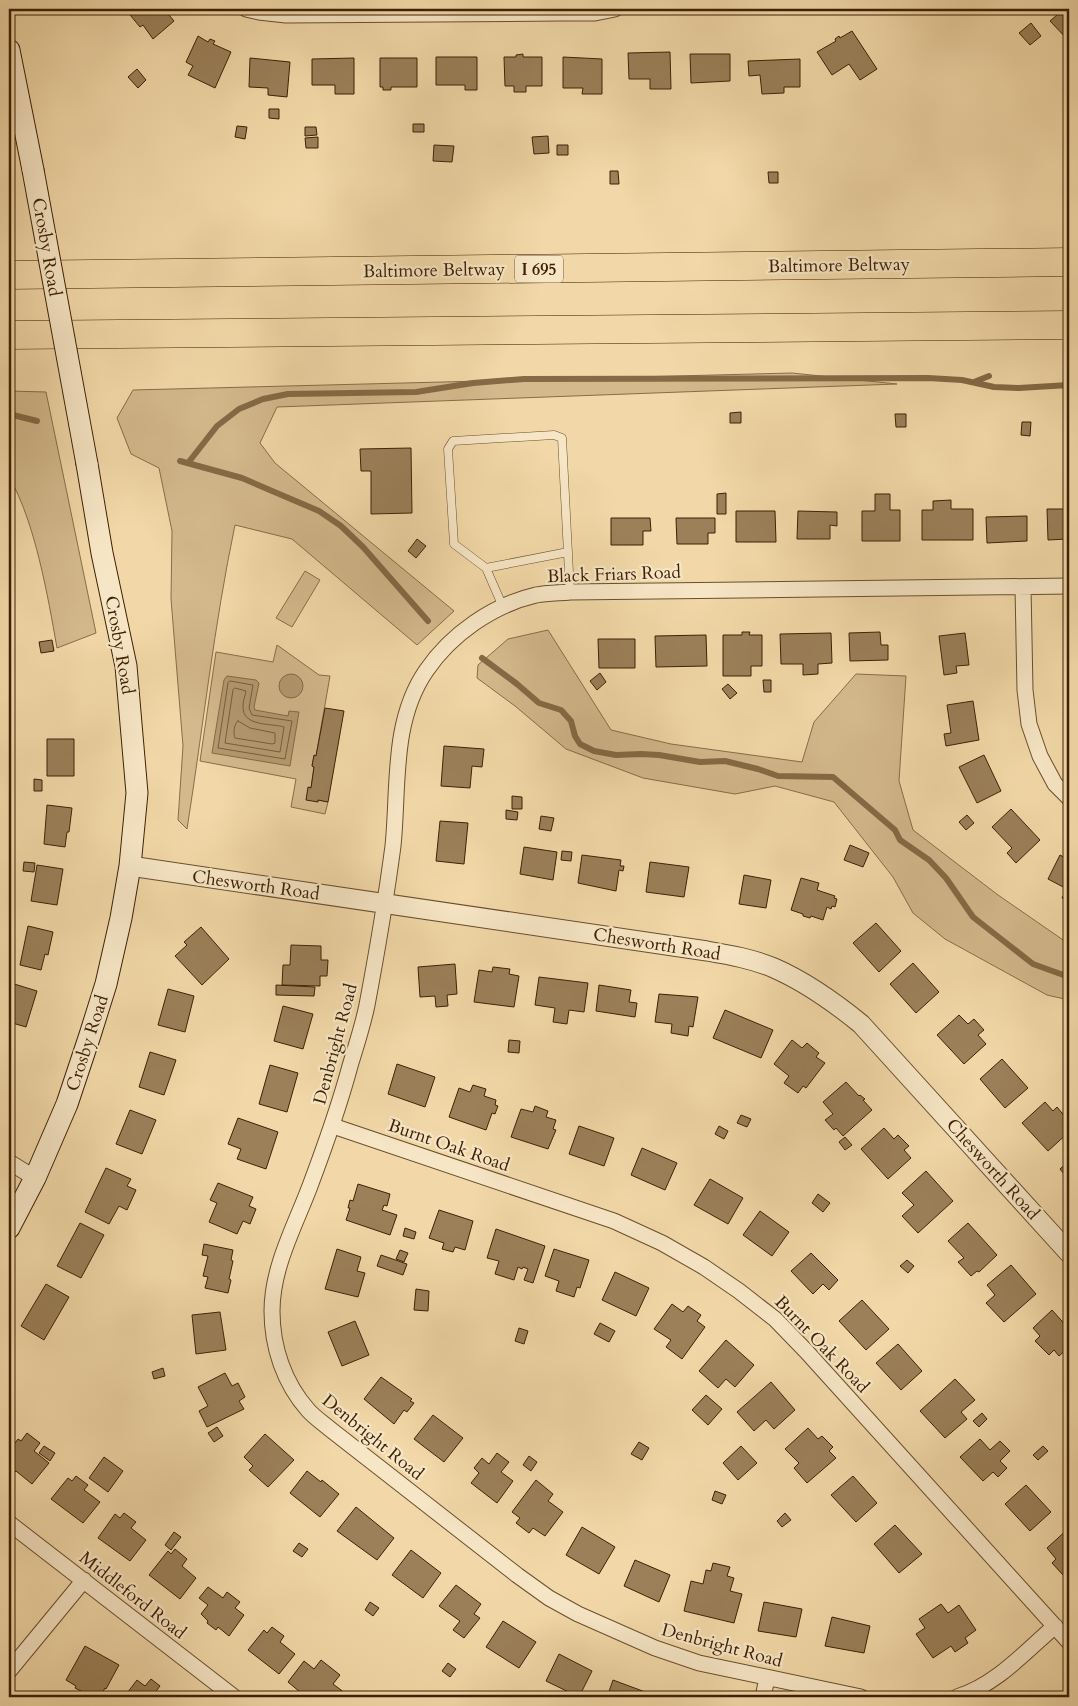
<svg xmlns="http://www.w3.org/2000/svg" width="1078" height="1706" viewBox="0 0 1078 1706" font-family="Cardo,serif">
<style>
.green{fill:#d3b98c;stroke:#886d48}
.water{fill:#b49a70;stroke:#846a45}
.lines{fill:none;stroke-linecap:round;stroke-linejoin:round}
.shore{stroke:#785e3a;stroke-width:1}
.stream{stroke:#846a45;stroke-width:6}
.building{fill:#9b8059;stroke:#3d2104}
.service-casing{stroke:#6a4f2d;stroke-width:9}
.minor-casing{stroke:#6a4f2d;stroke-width:17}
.tertiary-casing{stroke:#6a4f2d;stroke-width:21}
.secondary-casing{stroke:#3d2104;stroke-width:23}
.motorway-casing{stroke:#3d2104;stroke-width:29}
.service{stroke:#f7e6c6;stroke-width:8}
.minor{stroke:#f7e6c6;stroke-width:15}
.tertiary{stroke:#f7e6c6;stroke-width:19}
.secondary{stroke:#f7e6c6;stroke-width:21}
.motorway{stroke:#f2d8a8;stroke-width:28}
.secondary-bridge-casing{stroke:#3d2104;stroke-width:23;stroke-linecap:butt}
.secondary-bridge{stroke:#f7e6c6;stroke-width:21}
.labels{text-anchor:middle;stroke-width:4.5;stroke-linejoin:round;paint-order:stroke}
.shield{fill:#f7e6c6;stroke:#755c3e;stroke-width:1}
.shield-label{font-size:16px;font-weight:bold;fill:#3d2104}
.street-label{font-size:18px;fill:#3d2104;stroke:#f7e6c6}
</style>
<rect width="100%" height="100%" fill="#f2d8a8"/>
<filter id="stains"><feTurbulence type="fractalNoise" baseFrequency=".004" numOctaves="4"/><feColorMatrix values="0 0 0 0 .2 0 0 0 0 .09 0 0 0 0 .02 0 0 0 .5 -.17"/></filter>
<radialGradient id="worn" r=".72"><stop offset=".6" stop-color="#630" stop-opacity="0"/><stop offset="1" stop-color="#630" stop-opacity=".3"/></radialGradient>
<!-- green -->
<path class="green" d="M792,373l105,11 -620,23 -17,36 15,20 179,148 -37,34 -125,-106 -57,-14c-21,100 -32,203 -48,304l-9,-9 5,-74 -12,-147 1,-68 -13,-63 -28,-14 -14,-36 16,-28z
M9,391l37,1 50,241 -39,15c-9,-51 -22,-127 -48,-171z
M305,571l15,9 -28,47 -16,-9z
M548,630l63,100 60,14 131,18 12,-40 42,-48 50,2 -7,105 14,49 85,65 71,49v56l-22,-5 -102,-56 -32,-26 -20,-36 -59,-75 -59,-16 -40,8 -92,-16 -77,-29 -51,-43 -38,-28 1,-13 30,-26z
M277,645l42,30 11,1 -14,80h-2l-2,10 2,1 -3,21 -2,-1 9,14v-1l10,2 -3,12 -34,-7 5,-28 -96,-18 16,-109 57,10z"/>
<!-- water -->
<path class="water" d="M279 686a12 12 0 1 1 24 0a12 12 0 1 1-24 0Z
M227,676l29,4 3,3 -5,24 1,3 33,6 1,-5 10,1 -9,54 -78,-13 12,-73z"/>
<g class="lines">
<!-- shore -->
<path class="shore" d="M230,681l23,4 -4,23 3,7 40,6 -7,38 -67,-11 10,-65z
M235,688l11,3c-1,5 -3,10 -3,15 -1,21 28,17 41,21l-4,25 -55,-9 8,-53z
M238,721l12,7 25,5v10l-3,1 -37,-6c-2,-4 -1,-15 3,-17z"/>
<!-- stream -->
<path class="stream" d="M974,382l15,-6
M9,414l28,7
M180,461l62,17 77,33 22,15 22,21 65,74
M188,463l29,-37 22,-17 24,-10 25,-5 128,-2 57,-9 51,-4 404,-1 34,2 32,7 25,1 50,-3
M482,658l35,26 22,19 22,7 10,11 4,15 5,8 14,7 22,4 25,-1 18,1 41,7 25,-1 33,8 20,7 55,1 62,53 5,10 29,20 17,18 27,39 60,47 36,13"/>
</g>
<!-- building -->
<path class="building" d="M128,9h36l10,12 -21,18 -10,-14 -3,2 -14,-17z
M1064,9h5v32l-19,-20z
M1031,23l10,13 -11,9 -11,-12z
M852,31l25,38 -17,11 -11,-16 -17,11 -15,-23 19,-11 -1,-2 4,-3 1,2z
M198,36l10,6 2,-3 5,2 -2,3 18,8 -16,36 -27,-13 5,-9 -7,-4z
M670,52l1,37h-21v-10h-21l-1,-26z
M523,54v3h19v29h-16v6h-12v-6h-9l-1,-29h12v-2z
M690,54h40v27l-39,2z
M436,57h41v33h-12v-5h-29z
M563,57l39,2v35h-20l1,-6h-20z
M250,58l40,4 -3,35 -19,-2v-7l-19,-1z
M354,58v36h-19v-9h-23v-26z
M380,58h37v29h-26v3h-8v-3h-3z
M800,59v28h-16v6l-22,1 -2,-19 -11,1 -1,-15z
M137,69l9,11 -8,8 -10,-11z
M269,109h10v10l-10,-1z
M413,124h11v8h-11z
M237,126l10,1 -2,12 -10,-2z
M305,127h11l1,8 -12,1z
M548,136l1,17 -15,1 -2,-17z
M318,137v11h-12l-1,-10z
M434,145l20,1 -2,16 -19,-1z
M557,145h11v10h-11z
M610,171h8l1,13h-9z
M768,172h10v11h-9z
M741,412v11h-11v-10z
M895,414h11v13h-10z
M1022,422h9l-1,14 -9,-1z
M411,448l1,65 -41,1v-43h-10l-1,-22z
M726,493v21h-9v-20z
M875,494h15v16h10v31h-38v-30h13z
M951,500v9h22v31h-51v-30h11v-9z
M1047,509h22v33h-2v-3l-19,1z
M736,511h39l1,31h-40z
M798,511l39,1v14l-7,-1v14h-33z
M1027,516v25l-40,2 -1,-26z
M611,518h39l1,13h-8v14h-32z
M676,518h39v15h-7v11h-31z
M417,539l9,7 -10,12 -8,-7z
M742,632h8l-1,3h13v31h-11v10h-28v-41h19z
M880,632l1,13h7v15l-38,1 -1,-28z
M831,633l1,30 -14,1v10l-15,1v-11h-22l-1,-30z
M965,633l4,32 -13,1 1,7 -13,2 -5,-39z
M706,635l1,31 -51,1 -1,-31z
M598,639h37v29h-36z
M52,640l2,11 -13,2 -2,-11z
M600,673l6,9 -9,8 -7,-9z
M763,680h8v12h-7z
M728,684l9,9 -7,6 -8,-10z
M973,701l6,39 -33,6 -2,-12 7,-1 -4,-28z
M325,708l19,3 -16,91 -10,-2v2l-12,-2 2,-13 3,1 3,-21 -2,-1 2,-11 2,1z
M47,739h27v37h-27z
M444,746l40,3 -2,18 -10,-1 -2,22 -29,-2z
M984,755l17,36 -24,12 -18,-36z
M34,779l8,1v11h-8z
M512,796l10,1v12h-10z
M47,805l25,3 -3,24h-2l-2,15 -21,-3z
M1011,809l29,31 -24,23 -9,-10 5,-5 -20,-21z
M506,810l12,2 -1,8 -11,-1z
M967,815l7,8 -8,7 -7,-8z
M541,816l13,2 -3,13 -12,-2z
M440,821l28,2 -4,41 -28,-3z
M850,845l19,8 -6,14 -19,-7z
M524,847l33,5 -4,28 -33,-6z
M562,851l10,1 -1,9 -10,-1z
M582,855l39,5 -1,6h4l-1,5 -4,-1 -3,21 -38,-8z
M1060,855l9,5v42l-7,-4 5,-9 -19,-10z
M24,862l11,1 -1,9 -11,-1z
M650,862l39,5 -5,30 -38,-5z
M37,865l26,4 -6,36 -26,-4z
M744,875l27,5 -5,28 -27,-4z
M801,878l18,5 -2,7 18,6 -1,2 3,1 -2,8 -3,-1 -1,3 -4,-2 -4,13 -12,-4 -1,2 -7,-2v-2l-12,-4z
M876,923l25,28 -22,21 -26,-29z
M28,926l25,6 -5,23 -3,-1 -4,16 -21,-5z
M201,927l28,32 -27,26 -27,-29 12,-11 -3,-3z
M291,945l30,1v14h7l-1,16h-7v10l-38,-1 1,-20h7z
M913,963l26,29 -23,21 -26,-29z
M455,964l2,30 -10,1 1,11 -12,1 -1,-11 -15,1 -2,-30z
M493,967l17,2 -1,5 10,2 -5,31 -40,-5 5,-32 13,2z
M539,977l49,6 -4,29 -15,-2 -2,14 -14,-2 2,-14 -20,-3z
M11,983l26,8 -11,36 -17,-5v-32z
M276,985l39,2 -1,9 -38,-1z
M599,985l32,5 -2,12 8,1 -2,14 -39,-6z
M168,989l26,7 -9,36 -27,-7z
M659,994l39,3 -5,30 -4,-1 -1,10 -17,-3 1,-9 -17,-2z
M283,1006l30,8 -10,35 -29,-8z
M725,1010l48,20 -12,28 -48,-20z
M959,1015l9,9 6,-5 10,11 -6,5 8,9 -22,20 -27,-29z
M509,1040l11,1 -1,12 -11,-1z
M792,1040l10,8 5,-5 12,10 -3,4 9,6 -19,25 -3,-2 -5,7 -14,-10 5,-7 -15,-12z
M150,1052l26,8 -12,35 -25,-8z
M9,1057l5,8 -5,3z
M1002,1059l26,29 -23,20 -25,-29z
M397,1064l38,13 -10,30 -37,-13z
M270,1065l28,8 -11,39 -28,-8z
M846,1082l13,14 1,-1 5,4 -2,1 9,10 -29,26 -7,-8 -2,2 -9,-10 8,-6 -10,-12z
M473,1085l13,4 -2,7 12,4 -1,5 3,1 -3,8 -3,-1 -6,17 -37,-13 10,-29 11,4z
M1045,1102l8,9 4,-4 9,11 -3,3 6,8v3l-21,19 -26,-28z
M535,1106l13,5 -2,6 10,3 -3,9 3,1 -8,19 -37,-12 10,-28 12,3z
M130,1110l26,10 -14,34 -26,-10z
M741,1115l10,4 -4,8 -10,-4z
M238,1118l40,14 -12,37 -29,-10 4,-10 -13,-5z
M579,1126l35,12 -10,28 -35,-12z
M719,1126l9,5 -4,8 -9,-5z
M884,1128l10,11 4,-4 11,11 -5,4 7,8 -23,21 -27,-30z
M845,1137l7,8 -7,5 -6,-8z
M642,1148l35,15 -12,27 -34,-15z
M1069,1161v19l-9,-11z
M106,1168l25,11 -4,7 9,4 -9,20 -8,-4 -10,18 -24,-12z
M926,1171l27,30 -35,32 -16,-17 12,-11 -12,-12z
M710,1179l33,19 -15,26 -34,-19z
M218,1183l35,14 -4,9 7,3 -6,15 -7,-3 -6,13 -28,-12 8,-19 -7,-3z
M358,1184l32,10 -3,12 -3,-1 -2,5 15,5 -7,20 -44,-15 4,-12h-2l2,-8 3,1z
M818,1194l12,9 -7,9 -11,-9z
M439,1210l34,11 -8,29 -10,-3 -2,5 -11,-3 2,-6 -15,-5z
M760,1211l29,21 -17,24 -29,-21z
M80,1223l24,12 -23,43 -24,-12z
M968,1223l29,32 -18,17 -2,-1 -6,5 -13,-14 6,-4 -16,-17z
M405,1228l11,4 -2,7 -11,-3z
M496,1229l49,17 -12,37 -9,-3 4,-11 -5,-2 -1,2 -4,-2 -4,13 -19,-6 4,-13 -12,-3z
M204,1244l29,6 -2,10 2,1 -4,18 2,1 -3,13 -23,-5 3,-11 -5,-1 5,-20 -6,-1z
M337,1249l24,8 -4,14 8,2 -7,24 -33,-8z
M554,1249l35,11 -9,28 -3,-1 -3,10 -18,-6 3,-10 -14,-5z
M400,1250l8,3 -4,9 -8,-3z
M811,1253l27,27 -9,10 -6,-6 -10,10 -22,-23z
M381,1255l26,9 -4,11 -26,-9z
M907,1260l7,6 -6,7 -8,-7z
M1011,1265l25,29 -32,28 -18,-19 9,-8 -8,-10z
M615,1272l34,16 -13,28 -34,-16z
M46,1284l23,13 -25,43 -23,-14z
M416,1289l13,2 -1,20 -14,-1z
M862,1300l27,29 -23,21 -27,-29z
M672,1304l11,8 5,-6 13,9 -4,6 8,6 -23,32 -16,-12 5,-7 -17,-11z
M1052,1310l17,19v9l-5,4 5,5 -10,9 -5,-6 -5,5 -14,-14 5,-5 -7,-8z
M220,1312l6,38 -30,4 -4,-39z
M355,1321l14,34 -27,11 -14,-34z
M600,1323l15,8 -6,11 -15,-8z
M519,1328l9,3 -4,13 -9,-3z
M726,1340l28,25 -19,22 -9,-8 -8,9 -19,-17z
M898,1344l24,27 -21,19 -25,-27z
M163,1368l2,8 -11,3 -2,-7z
M225,1373l7,13 6,-3 7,14 -6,4 5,8 -37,18 -8,-16 9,-5 -10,-19z
M381,1377l31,22 -2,2 4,2 -7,9 -3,-2 -10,14 -30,-25z
M955,1379l20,21 -14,12 6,7 -22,19 -25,-27z
M771,1382l24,28 -21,19 -8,-9 -12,11 -17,-19z
M706,1395l16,14 -14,16 -16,-15z
M982,1413l5,6 -8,8 -6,-6z
M433,1415l30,23 -19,24 -30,-23z
M217,1427l6,9 -9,6 -6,-9z
M808,1428l10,11 4,-3 11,11 -4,4 7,7 -29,25 -13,-15 5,-5 -14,-14z
M27,1433l13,10 -6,8 15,12 -17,21 -16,-13 -2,2 -5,-4 2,-2 -2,-2v-14l9,-12 3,2z
M265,1434l29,26 -26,27 -19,-17 4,-4 -9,-9z
M980,1439l10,11 10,-9 10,10 -10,10 7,7 -9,9 -5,-5 -10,9 -23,-24z
M639,1442l10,6 -7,12 -11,-6z
M44,1446l11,7 -5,8 -11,-8z
M741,1446l16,17 -19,17 -15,-17z
M1043,1446l5,5 -10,9 -5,-5z
M497,1453l12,9 -8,10 12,9 -16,22 -26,-20 8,-10 -5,-5 8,-10 7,6z
M529,1456l8,6 -6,9 -8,-6z
M104,1457l19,14 -15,21 -19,-14z
M307,1471l14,11 1,-2 17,14 -19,23 -30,-24z
M76,1476l12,9 -4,5 16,12 -17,21 -32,-24 17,-21 4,3z
M853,1476l24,27 -21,19 -25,-27z
M536,1480l17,14 -5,7 15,11 -18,24 -12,-8 -4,5 -13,-10 4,-5 -8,-6z
M1026,1485l25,27 -21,19 -25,-27z
M715,1491l11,4 -4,9 -10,-4z
M356,1507l38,31 -17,22 -40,-29z
M124,1513l12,9 -5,6 15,12 -16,21 -32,-23 17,-24 5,4z
M785,1513l6,7 -9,7 -5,-6z
M895,1525l27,29 -23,19 -25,-29z
M582,1527l33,20 -16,27 -33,-19z
M1069,1528v44l-1,-1 -5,4 -11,-12 4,-4 -9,-11z
M174,1532l7,5 -10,13 -6,-5z
M299,1543l9,6 -6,8 -9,-6z
M175,1549l12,10 -5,7 14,12 -16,21 -31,-24 19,-24 3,3z
M411,1550l30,23 -18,25 -31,-23z
M635,1560l35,15 -11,27 -35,-16z
M713,1563l17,4 -3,9 7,2 -4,13 12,3 -8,29 -50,-12 7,-30 12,3 3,-14 5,1z
M9,1581l6,6 -6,7z
M456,1585l25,19 -7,10 6,4 -16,20 -11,-8 7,-9 -21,-15z
M208,1587l15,11 4,-6 13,10 -5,6 9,7 -15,21 -11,-9 -2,3 -9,-7 1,-2 -7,-7 7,-9 -9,-7z
M370,1602l9,6 -6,8 -8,-6z
M764,1602l38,7 -6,28 -38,-6z
M941,1604l7,9 11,-8 17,25 -11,8 3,5 -13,9 -4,-6 -18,12 -17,-24 9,-6 -6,-9z
M832,1617l38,9 -6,27 -39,-7z
M503,1621l33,21 -17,26 -33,-21z
M272,1627l12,9 -4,6 15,12 -16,20 -31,-24 16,-20 3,3z
M85,1646l34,19 -13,24 -1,-1 -5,9h-7l-18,-9 1,-2 -10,-6z
M559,1654l33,17 -13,26 -33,-16z
M321,1660l19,15 -7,9 12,9 -3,4h-36l-18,-15 16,-21 10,8z
M448,1663l8,6 -6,8 -8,-6z
M151,1679l9,7 -6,8 5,3h-35l13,-17 8,6z
M613,1680l35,13 -1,4h-40z"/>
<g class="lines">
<defs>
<path id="service" d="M486,568l82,-16
M503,607l-17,-39 -32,-24 -6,-95 5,-8 101,-6 8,3 8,154"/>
<path id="minor" d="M246,9l13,3 27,3 276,-2h33l20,-4
M1023,587l2,103 4,34 11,32 15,28 14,14
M333,1126l281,95 48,22 42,24 35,24 36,28 31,32 263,291
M9,1162l26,16
M9,1523l225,174
M9,1671l75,-91
M763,1697l4,-19
M861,1697l-162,-34 -44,-15 -77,-34 -29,-16 -32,-23 -187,-146c-7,-6 -16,-12 -22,-19 -24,-27 -36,-63 -36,-99 0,-44 23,-85 38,-125 15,-40 29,-79 40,-120 6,-20 13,-41 17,-61 10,-53 19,-106 26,-159 6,-58 -2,-124 33,-175 25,-37 67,-66 110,-76 11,-2 23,-2 34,-3l499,-6
M957,1697c39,-12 68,-45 98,-71"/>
<path id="tertiary" d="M130,866l577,85c23,4 46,8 67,17 32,14 60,34 87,56l208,229"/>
<path id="secondary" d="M9,50l24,120
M9,1228l26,-50 32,-74 23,-69 16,-51 15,-66 9,-52 7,-73 -11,-127 -24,-113 -15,-89"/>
<path id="motorway" d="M9,275l1060,-13
M9,335l1060,-10"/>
</defs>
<!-- service casing -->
<use href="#service" class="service-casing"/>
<!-- minor casing -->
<use href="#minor" class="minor-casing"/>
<!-- tertiary casing -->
<use href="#tertiary" class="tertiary-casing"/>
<!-- secondary casing -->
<use href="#secondary" class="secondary-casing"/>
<!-- motorway casing -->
<use href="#motorway" class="motorway-casing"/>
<!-- service -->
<use href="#service" class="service"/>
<!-- minor -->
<use href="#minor" class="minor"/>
<!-- tertiary -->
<use href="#tertiary" class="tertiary"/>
<!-- secondary -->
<use href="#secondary" class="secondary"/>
<!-- motorway -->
<use href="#motorway" class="motorway"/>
<defs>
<path id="secondary-bridge" d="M33,170l54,294"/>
</defs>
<!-- secondary-bridge casing -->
<use href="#secondary-bridge" class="secondary-bridge-casing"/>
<!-- secondary-bridge -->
<use href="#secondary-bridge" class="secondary-bridge"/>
</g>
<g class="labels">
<!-- shield labels -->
<rect class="shield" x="515" y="255.5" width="48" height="27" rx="4"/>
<g class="shield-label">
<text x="539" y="275">I 695</text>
</g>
<!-- street labels -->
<g class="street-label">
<text transform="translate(47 247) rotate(80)" y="6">Crosby Road</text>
<text transform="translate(839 265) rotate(-1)" y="6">Baltimore Beltway</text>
<text transform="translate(434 270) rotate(-1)" y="6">Baltimore Beltway</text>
<text transform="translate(614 574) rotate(-2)" y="6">Black Friars Road</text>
<text transform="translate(120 645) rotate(80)" y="6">Crosby Road</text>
<text transform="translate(256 885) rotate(8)" y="6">Chesworth Road</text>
<text transform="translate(657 944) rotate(9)" y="6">Chesworth Road</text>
<text transform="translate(87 1043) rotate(-72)" y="6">Crosby Road</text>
<text transform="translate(335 1044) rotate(-75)" y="6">Denbright Road</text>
<text transform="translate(449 1145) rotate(19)" y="6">Burnt Oak Road</text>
<text transform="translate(993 1169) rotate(48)" y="6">Chesworth Road</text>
<text transform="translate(822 1344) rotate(46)" y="6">Burnt Oak Road</text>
<text transform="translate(373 1437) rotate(39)" y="6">Denbright Road</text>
<text transform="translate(133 1595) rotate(38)" y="6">Middleford Road</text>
<text transform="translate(722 1645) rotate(15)" y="6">Denbright Road</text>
</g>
</g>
<!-- margin -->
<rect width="1078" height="1706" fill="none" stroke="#f2d8a8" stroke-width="30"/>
<rect x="10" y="10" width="1058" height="1686" fill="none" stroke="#3d2104" stroke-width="2.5"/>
<rect x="15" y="15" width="1048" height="1676" fill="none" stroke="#3d2104"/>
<rect width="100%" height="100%" filter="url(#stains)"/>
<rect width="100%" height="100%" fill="url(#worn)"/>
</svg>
